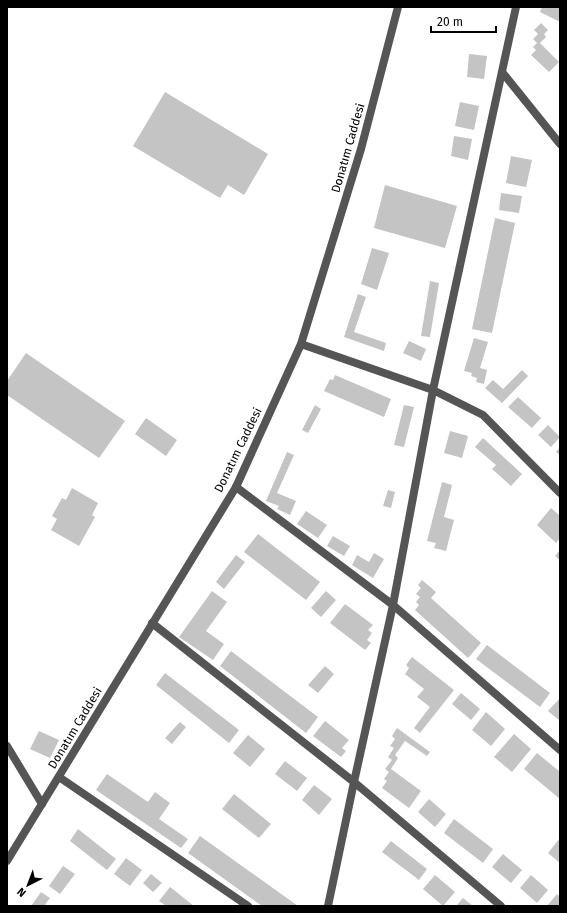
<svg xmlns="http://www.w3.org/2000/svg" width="567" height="913" viewBox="0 0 567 913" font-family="'Fira Sans',sans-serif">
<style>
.building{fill:#c4c4c4}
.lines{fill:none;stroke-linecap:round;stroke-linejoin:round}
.minor{stroke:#555;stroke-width:8}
.tertiary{stroke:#555;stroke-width:8}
.labels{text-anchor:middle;stroke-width:3;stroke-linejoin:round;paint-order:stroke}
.street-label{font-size:12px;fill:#000;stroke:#fff}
</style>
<rect width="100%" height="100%" fill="#fff"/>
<!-- building -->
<path class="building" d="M542,7h18v15l-20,-10z
M541,23l7,7 -4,4 2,3 -6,6 19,19 -10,10 -18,-17 5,-5 -3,-3 4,-4 -4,-4 5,-5 -4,-4z
M469,54l18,2 -3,23 -17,-2z
M165,92l103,62 -24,41 -16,-10 -8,13 -87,-52z
M460,102l19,4 -5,24 -19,-4z
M454,136l18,3 -4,21 -17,-4z
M511,156l21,4 -6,27 -20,-4z
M385,185l72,21 -12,42 -71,-20z
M501,193l21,3 -3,17 -20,-3z
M495,218l20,5 -23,110 -20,-4z
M372,248l17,5 -12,37 -16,-6z
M430,281l9,2 -9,54 -9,-1z
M358,294l8,3 -12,35 32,11 -2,8 -40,-14z
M474,338l14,4 -8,26 7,2 -3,14 -8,-2 1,-4 -6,-2 1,-3 -8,-2z
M409,341l17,8 -5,12 -18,-8z
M26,353l99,68 -26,37 -92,-63v-14z
M522,370l6,6 -26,27 -17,-15 8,-8 10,9z
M335,375l56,24 -7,18 -60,-26 6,-12 3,1z
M518,397l23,21 -9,10 -24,-21z
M315,405l6,4 -13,24 -6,-3z
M404,405l10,2 -10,40 -10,-2z
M146,418l31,22 -11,16 -31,-22z
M548,425l12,12 -9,10 -13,-12z
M450,431l18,5 -6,22 -18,-5z
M483,438l39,36 -11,12 -19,-17 4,-4 -21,-18z
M560,447v8l-4,-3z
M287,452l7,3 -17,38 19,8 -6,14 -13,-6 2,-3 -13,-5z
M442,482l10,3 -8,32 10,3 -8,31 -12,-3 2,-5 -9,-2z
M72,488l26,15 -6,12 3,2 -16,29 -28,-16 6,-11 -5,-3 10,-18 4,2z
M388,490l7,2 -4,16 -8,-2z
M551,508l9,8v22l-4,5 -19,-18z
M306,511l21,14 -9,13 -21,-14z
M258,534l62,48 -14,18 -62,-48z
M333,536l17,10 -6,10 -17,-10z
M560,550v10l-5,-4z
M374,553l10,6 -11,19 -21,-13 5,-10 12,7z
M236,555l9,7 -21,27 -8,-7z
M422,580l14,12 -5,6 50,45 -13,15 -53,-48 4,-5 -3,-3 4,-5 -4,-3 5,-6 -3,-3z
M212,591l15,11 -21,29 18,13 -11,16 -34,-23z
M326,591l10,9 -15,17 -10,-9z
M345,604l28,21 -5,5 4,3 -5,7 4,3 -6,7 -35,-27z
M487,645l63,48 -10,14 -64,-48z
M231,651l87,66 -12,16 -86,-67z
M412,657l42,33 -34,43 -6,-5 16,-21 -13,-10 7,-8 -19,-15 4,-6 -3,-3z
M325,666l9,8 -16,19 -10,-8z
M165,673l74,57 -10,13 -73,-58z
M461,693l19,16 -9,11 -19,-16z
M560,698v23l-12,-10z
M486,712l19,17 -14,17 -19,-16z
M325,721l24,19 -7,8 4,3 -5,6 -28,-21z
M180,722l6,5 -14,17 -7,-6z
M397,728l33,24 -3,4 -22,-15 -10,14 3,3 -7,11 30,22 -12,17 -27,-20 5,-7 -3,-2 5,-7 -4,-3 7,-9 -4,-3 6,-9 -4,-2 5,-7 -3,-3z
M39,731l20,9 -9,18 -20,-9z
M514,734l17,15 -19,23 -18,-15z
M248,735l17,14 -15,18 -17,-14z
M537,753l23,19v27l-36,-30z
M285,761l22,17 -10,13 -22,-17z
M107,774l41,28 7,-10 15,11 -11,16 29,20 -7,9 -85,-58z
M314,785l18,14 -13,16 -17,-15z
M234,794l37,30 -12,14 -37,-29z
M429,799l17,15 -11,13 -17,-15z
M454,819l39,30 -10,14 -39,-30z
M78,829l38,30 -9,11 -37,-29z
M200,836l98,70h-36l-74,-53z
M560,838v25l-12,-10z
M391,841l36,28 -8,11 -37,-28z
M503,854l19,16 -11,13 -19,-16z
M126,858l16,12 -12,16 -16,-12z
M63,866l12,8 -15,20 -11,-8z
M151,874l11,9 -9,9 -10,-9z
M435,875l20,17 -12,14 -20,-17z
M531,875l17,15 -11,13 -17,-15z
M170,887l24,19h-28l-7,-5z
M41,892l9,6 -6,8h-13z
M557,894l3,3v9h-13z
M463,898l10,8h-17z"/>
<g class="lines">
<!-- minor -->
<path class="minor" d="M502,72l58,72
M301,344l132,46 50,25 77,78
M236,487l157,118 167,145
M152,623l202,159 147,124
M7,746l35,58
M59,777l189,129
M328,906l26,-124 39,-177 40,-215 83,-383"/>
<!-- tertiary -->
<path class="tertiary" d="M7,861l229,-374 65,-143 60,-195 37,-142"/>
</g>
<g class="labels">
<!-- street labels -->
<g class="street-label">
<text transform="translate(348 148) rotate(-74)" y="4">Donatım Caddesi</text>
<text transform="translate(238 450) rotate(-64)" y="4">Donatım Caddesi</text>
<text transform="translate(75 728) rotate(-59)" y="4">Donatım Caddesi</text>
</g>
</g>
<!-- border -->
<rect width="567" height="913" fill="none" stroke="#000000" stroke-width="16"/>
<!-- north arrow -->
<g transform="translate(28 885) rotate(222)" stroke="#ffffff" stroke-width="3" paint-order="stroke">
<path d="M0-3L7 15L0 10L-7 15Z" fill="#000000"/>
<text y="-6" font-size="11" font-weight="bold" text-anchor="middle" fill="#000000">N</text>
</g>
<!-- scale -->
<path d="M431 26v6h65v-6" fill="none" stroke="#000000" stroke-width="2"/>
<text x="437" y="26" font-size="12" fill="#000000" stroke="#ffffff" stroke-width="3" paint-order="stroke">20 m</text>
</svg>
